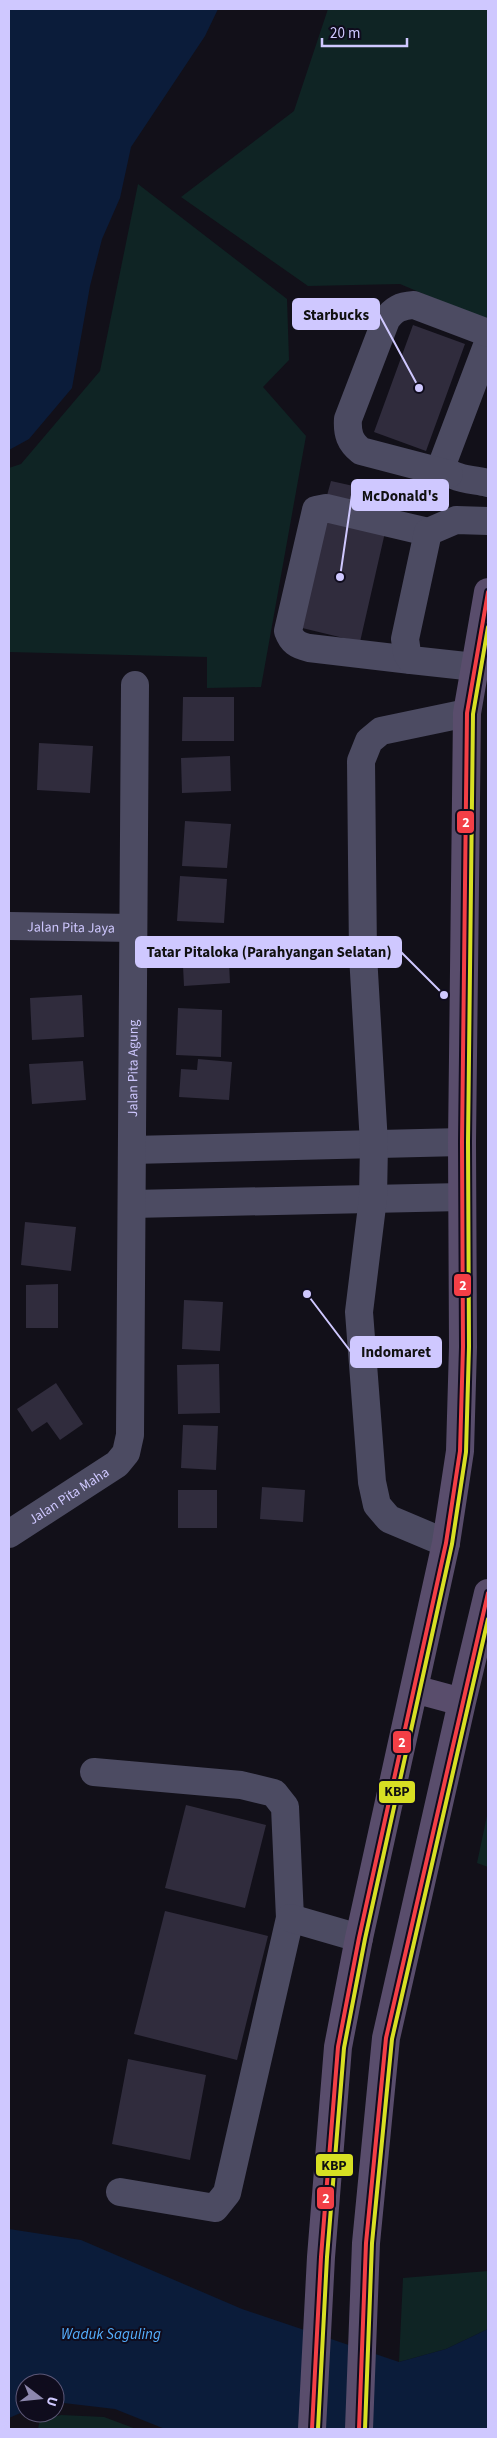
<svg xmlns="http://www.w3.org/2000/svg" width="497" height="2438" viewBox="0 0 497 2438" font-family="'Source Sans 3',sans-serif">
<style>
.green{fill:#0f2424}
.water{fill:#0b1c3a}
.building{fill:#302c3d}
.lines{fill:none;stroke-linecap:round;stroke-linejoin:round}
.minor{stroke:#4c4b62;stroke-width:28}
.major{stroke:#594d6c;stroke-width:28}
.bus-1-casing{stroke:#0f0c1d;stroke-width:8}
.bus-2-casing{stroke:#0f0c1d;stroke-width:8}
.bus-1{stroke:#f33f46;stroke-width:4}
.bus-2{stroke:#d7df23;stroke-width:4}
.labels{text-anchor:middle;stroke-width:4;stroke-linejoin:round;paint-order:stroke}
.street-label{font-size:14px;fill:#cfc8ff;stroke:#0f0c1d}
.water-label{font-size:15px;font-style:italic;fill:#56b0ff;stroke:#0f0c1d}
.leader{fill:none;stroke:#cfc8ff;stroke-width:2}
.callout-dot{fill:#cfc8ff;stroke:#0f0c1d;stroke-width:2}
.callout{fill:#cfc8ff;stroke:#cfc8ff;stroke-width:2}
.callout-label{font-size:15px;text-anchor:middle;font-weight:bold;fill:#111}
.line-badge{stroke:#0f0c1d;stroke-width:2}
.badge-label{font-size:14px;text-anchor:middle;font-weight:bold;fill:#fff}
.pale-badge-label{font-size:14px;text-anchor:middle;font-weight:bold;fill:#111}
</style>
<rect width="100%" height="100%" fill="#121019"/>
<!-- green -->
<path class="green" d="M328,9h160v312l-88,-37 -92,2 -127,-89 113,-86z
M138,184l149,115 2,61 -26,27 43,49 -45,251 -54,1v-31l-198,-5v-184l12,-4 79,-93z
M488,1811v56l-11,-4z
M488,2271v58l-42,20 -47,13 4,-84z
M61,2415l43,2 32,12h-98l2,-9z"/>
<!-- water -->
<path class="water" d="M9,9h209l-13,27 -74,111 -11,51 -18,41 -12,47 -18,102 -43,51 -20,11z
M9,2229l72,11 161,69 157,53 47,-13 42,-20v100h-323l-50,-20 -60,-7v-19h-30v28l-16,7z"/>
<!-- building -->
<path class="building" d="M413,325l52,19 -39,107 -52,-19z
M331,481l27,6 -5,19 -27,-7z
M320,513l66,15 -26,114 -66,-16z
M183,697h51v44h-52z
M39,743l54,3 -3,47 -53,-3z
M230,756l1,35 -49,2 -1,-35z
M185,821l46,3 -4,44 -45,-2z
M180,876l47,3 -3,44 -47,-2z
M228,942l2,41 -46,3 -2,-41z
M82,995l2,42 -52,3 -2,-42z
M178,1008l44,2 -1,47 -45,-2z
M198,1059l34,3 -3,38 -50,-3 2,-28 16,1z
M83,1061l3,39 -54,4 -3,-40z
M25,1222l51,5 -5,44 -50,-6z
M58,1284v44h-32v-43z
M184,1300l39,2 -3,49 -38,-2z
M219,1364l1,49 -42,1 -1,-49z
M56,1383l27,41 -23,16 -13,-18 -15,10 -15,-23z
M183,1425l35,1 -2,44 -35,-2z
M262,1487l43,3 -2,32 -43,-3z
M178,1490h39v38h-39z
M186,1805l80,20 -21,83 -80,-20z
M165,1911l103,25 -31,124 -103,-26z
M128,2059l78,16 -16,85 -78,-16z"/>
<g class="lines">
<!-- minor -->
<g class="minor">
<path d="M488,343l-45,119c2,18 31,17 45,21"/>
<path d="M449,474l-88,-23c-11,-9 -14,-17 -13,-32l38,-99c8,-11 14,-14 28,-15l74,28"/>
<path d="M411,660l-102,-12c-12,-3 -17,-6 -21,-17l28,-121 10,-2 102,24"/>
<path d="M475,667l-64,-7 -4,-7 -2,-14 23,-107 28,-12 32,1"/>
<path id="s1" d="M9,926l124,2"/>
<path d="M132,1150l330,-8"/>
<path d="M132,1204l330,-7"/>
<path id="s2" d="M9,1534l108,-70 9,-11 4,-18 5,-750"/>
<path d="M446,1543l-57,-24 -12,-14 -5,-23 -13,-170 14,-114 1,-54 -11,-189 -2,-194 8,-20 12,-10 86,-18"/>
<path d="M94,1772l147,13 33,8 11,14 5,111 -63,275 -12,15 -95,-16"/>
<path d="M290,1918l69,20"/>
</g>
<!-- major -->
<path class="major" d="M414,1689l48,13
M312,2429l9,-172 17,-210 21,-109 87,-395 14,-92 3,-104 -1,-205 5,-429 21,-121
M359,2429l7,-186 20,-205 76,-336 26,-109"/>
<defs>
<path id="bus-1" d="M312,2429l9,-172 17,-210 21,-109 87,-395 14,-92 3,-104 -1,-205 5,-429 21,-121
M359,2429l7,-186 20,-205 102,-445"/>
<path id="bus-2" d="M318,2429l9,-172 17,-209 21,-109 87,-395 14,-92 3,-105 -1,-205 5,-428 15,-87
M365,2429l7,-186 20,-204 96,-420"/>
</defs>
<!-- bus-1 casing -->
<use href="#bus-1" class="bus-1-casing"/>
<!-- bus-2 casing -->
<use href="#bus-2" class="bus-2-casing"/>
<!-- bus-1 -->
<use href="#bus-1" class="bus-1"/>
<!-- bus-2 -->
<use href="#bus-2" class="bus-2"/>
</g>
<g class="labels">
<!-- street labels -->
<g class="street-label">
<text dy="5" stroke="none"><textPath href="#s1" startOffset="62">Jalan Pita Jaya</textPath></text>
<text dy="5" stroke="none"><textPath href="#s2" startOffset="528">Jalan Pita Agung</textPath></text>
<text dy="5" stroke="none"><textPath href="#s2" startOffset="71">Jalan Pita Maha</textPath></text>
</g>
<!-- water labels -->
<g class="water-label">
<text x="111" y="2339">Waduk Saguling</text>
</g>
</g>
<!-- callouts -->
<path class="leader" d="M419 388L379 314M340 577L352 495M444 995L401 952M307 1294L351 1352"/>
<g class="callout-dot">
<circle cx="419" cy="388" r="5"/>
<circle cx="340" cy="577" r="5"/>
<circle cx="444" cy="995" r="5"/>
<circle cx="307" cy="1294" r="5"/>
</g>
<g class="callout">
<rect x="293" y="299" width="86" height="30" rx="5"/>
<rect x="352" y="480" width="96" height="30" rx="5"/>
<rect x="136" y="937" width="265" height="30" rx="5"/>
<rect x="351" y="1337" width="90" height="30" rx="5"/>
</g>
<g class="callout-label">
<text x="336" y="320">Starbucks</text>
<text x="400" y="501">McDonald's</text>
<text x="269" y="957">Tatar Pitaloka (Parahyangan Selatan)</text>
<text x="396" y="1357">Indomaret</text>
</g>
<g class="line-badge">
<rect x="456" y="810" width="19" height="24" rx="5" fill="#f33f46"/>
<rect x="453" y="1273" width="19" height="24" rx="5" fill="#f33f46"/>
<rect x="392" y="1730" width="20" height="24" rx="5" fill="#f33f46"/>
<rect x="378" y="1780" width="38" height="24" rx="5" fill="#d7df23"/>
<rect x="315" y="2153" width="39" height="24" rx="5" fill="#d7df23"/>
<rect x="316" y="2186" width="19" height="24" rx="5" fill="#f33f46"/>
</g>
<g class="badge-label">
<text x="466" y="827">2</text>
<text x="463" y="1290">2</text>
<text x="402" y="1747">2</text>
<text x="326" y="2203">2</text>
</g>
<g class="pale-badge-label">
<text x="397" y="1796">KBP</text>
<text x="334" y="2170">KBP</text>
</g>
<!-- border -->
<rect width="497" height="2438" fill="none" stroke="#cfc8ff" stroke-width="20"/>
<!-- north arrow -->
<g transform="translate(40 2398) rotate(106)"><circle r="24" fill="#0f0c1d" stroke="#5c5777"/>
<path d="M0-4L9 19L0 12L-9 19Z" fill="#8d88ae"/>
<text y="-8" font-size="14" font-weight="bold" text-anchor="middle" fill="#cfc8ff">U</text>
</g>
<!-- scale -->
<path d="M322 38v8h85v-8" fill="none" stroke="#cfc8ff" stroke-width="2.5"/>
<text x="330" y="38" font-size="15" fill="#cfc8ff" stroke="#0f0c1d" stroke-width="4" paint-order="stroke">20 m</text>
</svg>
